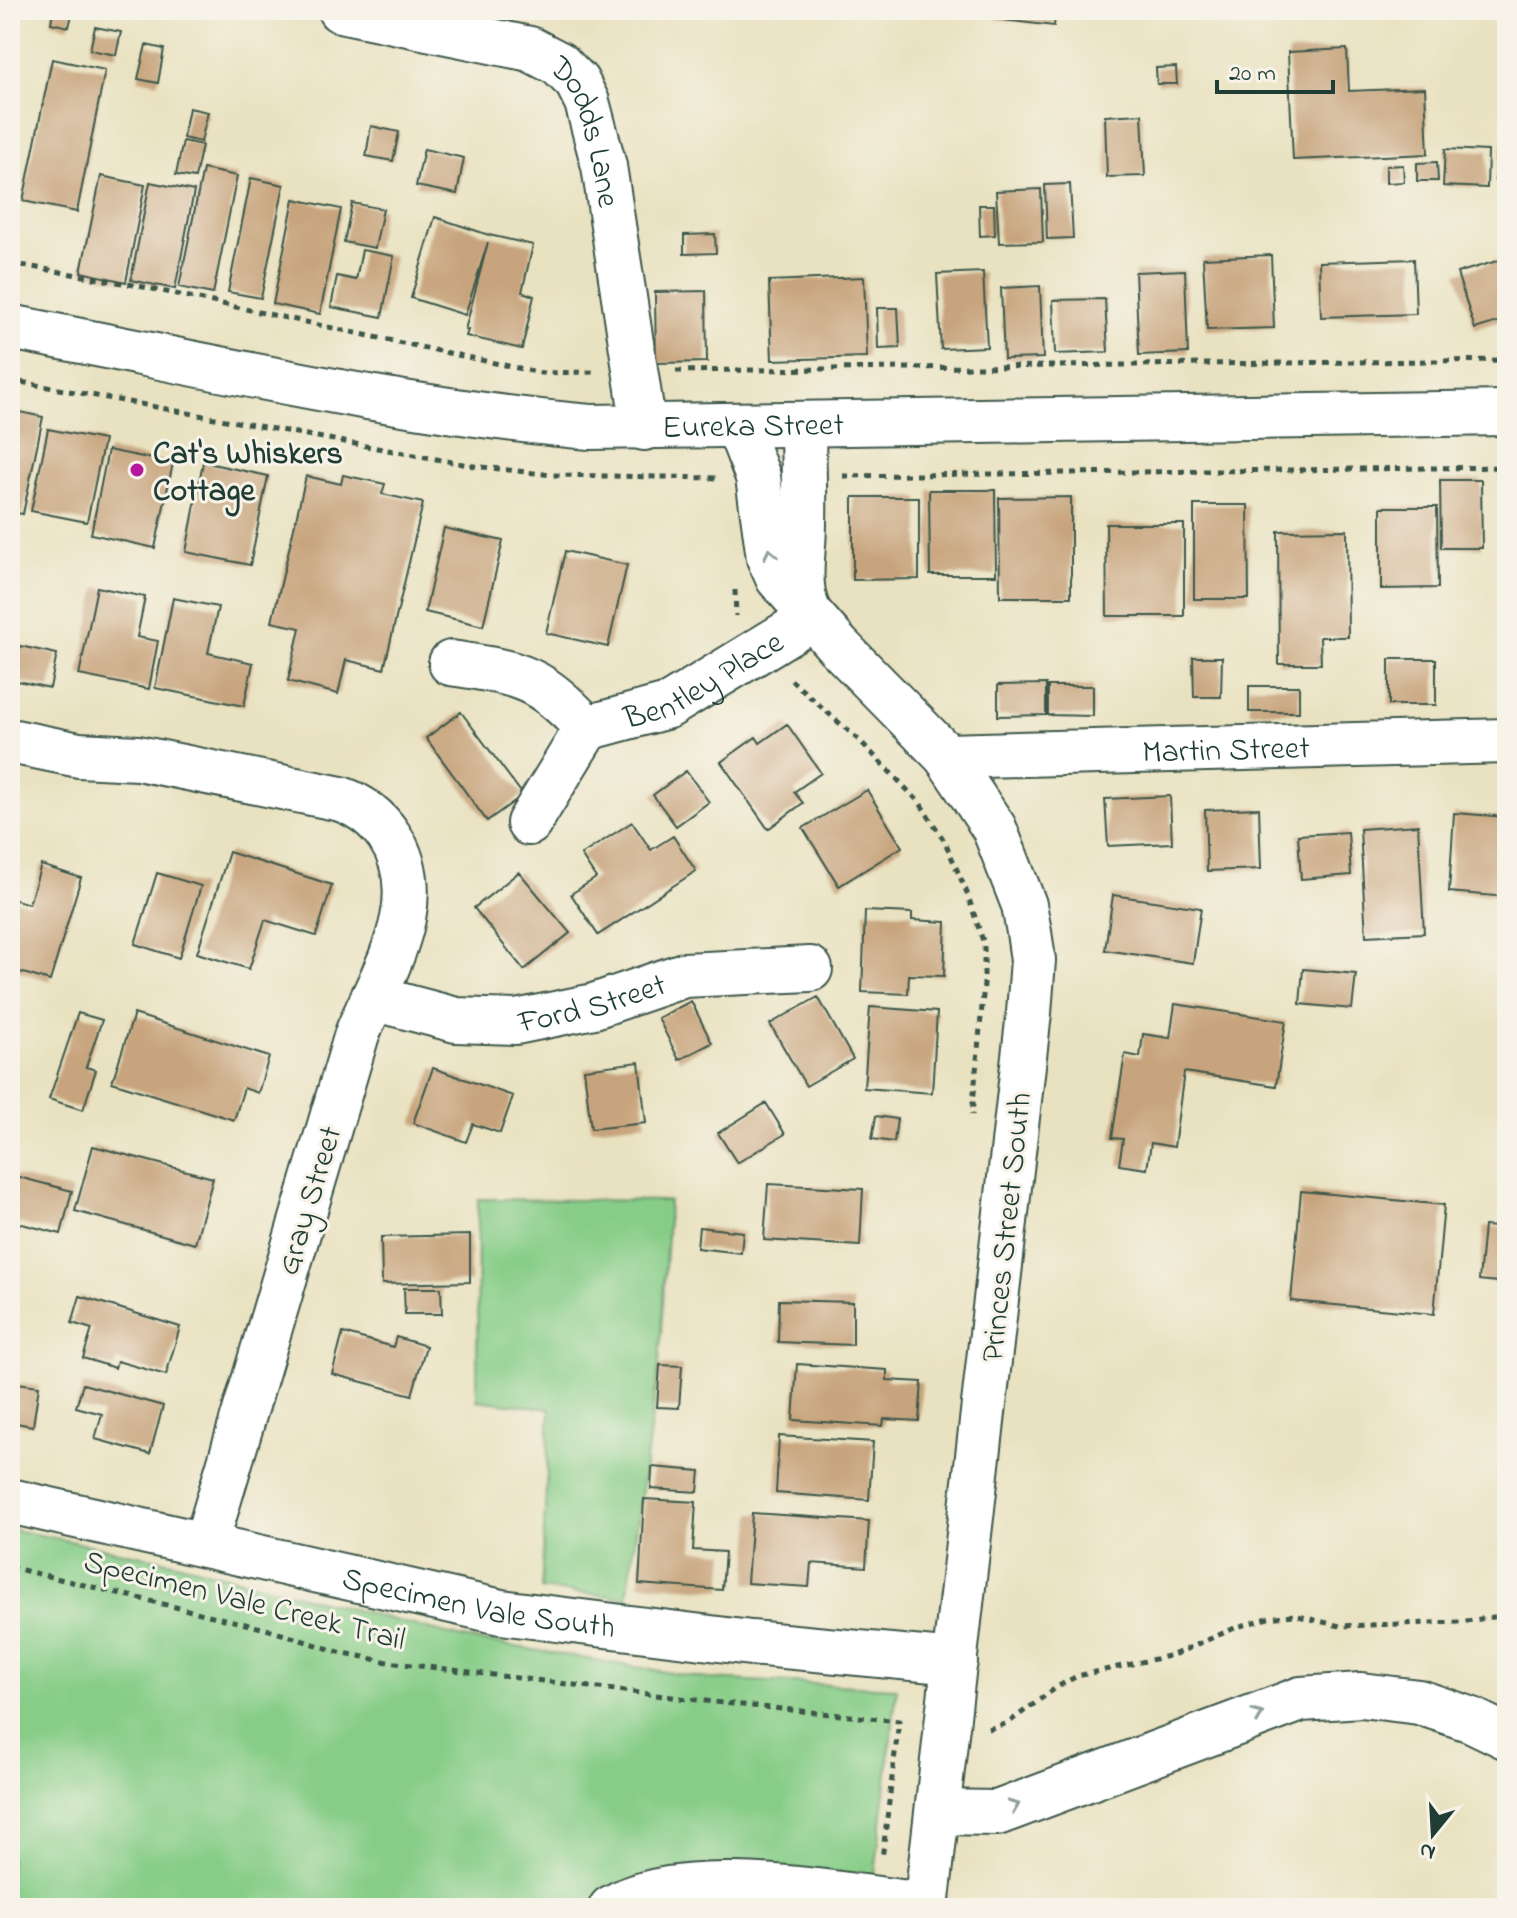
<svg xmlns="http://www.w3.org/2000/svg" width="1517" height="1918" viewBox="0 0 1517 1918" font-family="'Indie Flower',sans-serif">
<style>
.green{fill:#87cd88;stroke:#53855e;stroke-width:2}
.building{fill:#c7a47d}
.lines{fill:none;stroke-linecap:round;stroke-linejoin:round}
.minor-casing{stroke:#3d5649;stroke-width:48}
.path{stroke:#3d5649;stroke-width:5;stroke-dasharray:6 6;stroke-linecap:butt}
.minor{stroke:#fff;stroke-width:44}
.oneway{stroke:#8f9e9a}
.poi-dot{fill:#b5179e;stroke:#f7f3e8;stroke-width:3}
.labels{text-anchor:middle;stroke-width:6;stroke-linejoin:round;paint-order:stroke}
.street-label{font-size:32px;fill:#1f3d34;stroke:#f7f3e8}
.poi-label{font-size:32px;font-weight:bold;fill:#1f3d34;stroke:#f7f3e8;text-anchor:start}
</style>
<rect width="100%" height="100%" fill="#f7f3e8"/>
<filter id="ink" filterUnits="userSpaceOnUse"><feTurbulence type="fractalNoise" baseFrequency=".0125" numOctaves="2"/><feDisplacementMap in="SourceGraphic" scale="16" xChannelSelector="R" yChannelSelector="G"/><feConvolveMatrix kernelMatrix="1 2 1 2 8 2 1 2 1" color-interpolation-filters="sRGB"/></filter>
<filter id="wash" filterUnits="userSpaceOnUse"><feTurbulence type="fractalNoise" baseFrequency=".006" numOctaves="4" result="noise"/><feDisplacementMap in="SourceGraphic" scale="32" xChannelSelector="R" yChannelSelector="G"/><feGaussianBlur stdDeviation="1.8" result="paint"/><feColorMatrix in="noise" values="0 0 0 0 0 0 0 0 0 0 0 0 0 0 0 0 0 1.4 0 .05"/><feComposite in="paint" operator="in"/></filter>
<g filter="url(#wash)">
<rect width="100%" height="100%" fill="#e9e2c1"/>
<!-- green -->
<path class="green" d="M478,1199l191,2 -10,164 -32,233 -86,-9 9,-180 -73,-9z
M10,1529l167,34 285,75 246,41 189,9 -26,220 -138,-6 -39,6h-684z"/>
<g id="blocks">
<!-- building -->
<path class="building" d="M53,10h20l-4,17 -18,-4z
M996,10h60l-2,16 -59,-7z
M95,27l26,5 -5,23 -26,-5z
M146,45l18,4 -6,34 -20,-4z
M1347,49l2,42 76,-3 3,66 -135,6 -5,-108z
M52,59l53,11 -28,142 -54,-11z
M1176,67l1,17h-20l-1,-16z
M189,108l19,4 -7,30 -18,-4z
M1142,114l3,62 -38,1 -2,-61z
M371,126l28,6 -6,29 -27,-5z
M1506,131h1v53l-12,-3z
M183,141l19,4 -7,33 -19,-3z
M424,149l40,9 -7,36 -41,-8z
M1445,149l43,2 -1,37 -44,-2z
M1437,162l1,19h-21v-18z
M1403,165l1,17 -18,1v-17z
M203,169l34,7 -24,118 -34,-7z
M101,176l44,9 -19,97 -45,-10z
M251,178l33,7 -23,113 -33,-6z
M150,182l44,9 -19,98 -44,-9z
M1070,184l3,54 -26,1 -2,-54z
M1041,189l2,53 -44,1 -3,-52z
M294,199l47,10 -21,105 -47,-10z
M352,203l31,6 -8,39 -31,-6z
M979,205h15l1,30 -15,1z
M1503,210h4v22h-4z
M435,217l54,18 44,10 -11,47 12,4 -12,53 -56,-13 2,-6h-3l23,-88 -23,73 -54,-17z
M715,234l1,19 -32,1v-19z
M362,250l32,6 -12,61 -51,-10 6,-31 19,4z
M1271,255l3,73 -67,2 -4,-72z
M1507,258v61l-32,10 -18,-56z
M1414,259l2,55 -95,3 -2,-55z
M1185,270l3,83 -49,2 -4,-83z
M983,272l4,75 -46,2 -4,-75z
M864,277l3,80 -95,3 -3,-79z
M1040,286l3,72 -39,1 -3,-71z
M706,291l1,71 -51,1 -1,-71z
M1105,299l3,53 -53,2 -2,-54z
M877,308h21l2,40 -22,1z
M11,410l32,7 -20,97 -13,-2z
M48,429l56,11 -17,82 -56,-11z
M108,450l65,13 -18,85 -64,-14z
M203,462l65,14 -18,89 -64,-13z
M343,475l42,9 -3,10 41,9 -39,166 -38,-9 -8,34 -50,-13 12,-53 -28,-6 34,-146 35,8z
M1440,480h41l1,68h-41z
M929,490h66l1,85h-66z
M853,497h66v82l-66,1z
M1071,497v100h-71l-1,-99z
M1194,505h54l1,94h-55z
M1381,507h56l1,81 -57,1z
M1106,524h78v92h-77z
M444,528l59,13 -20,85 -58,-14z
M1347,530l1,107h-28l1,27h-42l-1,-133z
M565,551l62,14 -19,82 -62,-14z
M97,587l48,10 -8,40 21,4 -9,48 -70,-14z
M173,598l45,9 -10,46 45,10 -9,43 -89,-18z
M20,646l37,8 -7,34 -37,-8z
M1193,657h29l-1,40h-27z
M1389,659h47v46h-47z
M1046,684v31l-48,1v-31z
M1048,686h45v30l-45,-1z
M1249,686h50v26h-50z
M461,712l62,83 -36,26 -61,-83z
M787,724l34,49 -27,19 9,11 -35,26 -47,-67 35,-25 4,6z
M686,771l23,31 -33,24 -23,-31z
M867,790l35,57 -63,39 -36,-58z
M1170,796l2,47 -64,3 -3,-47z
M1259,808l2,61 -54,2 -2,-61z
M1454,813l53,4v80l-58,-5z
M632,822l19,28 22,-14 23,35 -98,64 -27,-41 25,-16 -15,-23z
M1418,825l6,108 -58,3 -6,-107z
M1348,832l3,43 -50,4 -3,-44z
M229,852l103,33 -16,51 -51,-16 -16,49 -52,-16z
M41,865l40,13 -31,103 -40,-12 6,-22 -6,-2v-47l19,6z
M519,872l51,61 -46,37 -50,-62z
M157,873l44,13 -22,72 -44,-14z
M1113,895l88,13 -8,55 -88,-13z
M865,911l47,2v7l34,2 -2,54 -35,-1 -1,19 -46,-2z
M1303,969l53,5 -4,35 -52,-5z
M818,997l35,62 -47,27 -36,-62z
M691,1001l21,42 -33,17 -21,-42z
M1175,1004l111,17 -10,65 -92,-14 -10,75 -23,-4 -4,26 -28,-4 4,-26 -11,-1 13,-84 15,3 3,-23 27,4z
M870,1007l67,5 -5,81 -68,-5z
M78,1013l24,7 -16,47 10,3 -13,40 -34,-11z
M134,1014l135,43 -11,36 -14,-5 -10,32 -122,-38z
M639,1062l7,61 -55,6 -7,-60z
M433,1068l80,28 -13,37 -27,-9 -7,18 -53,-19z
M766,1103l19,31 -48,29 -19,-30z
M876,1116l21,3 -3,23 -22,-3z
M93,1146l120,32 -18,66 -120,-33z
M11,1175l61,16 -11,43 -51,-13z
M768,1184l95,5 -3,57 -96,-6z
M1301,1191l143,14 -10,109 -143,-13z
M1484,1226l23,2v55l-28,-3z
M699,1227l44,5 -2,21 -44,-5z
M470,1235v47l-88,2 -1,-47z
M404,1288h37l1,26h-37z
M80,1296l100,31 -14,48 -49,-14 -2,7 -32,-10 9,-29 -20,-6z
M779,1300l74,2v43l-75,-3z
M343,1333l50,14 3,-10 30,9 -14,49 -80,-21z
M797,1364l90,6v10l35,2 -3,39 -35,-2 -1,7 -90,-6z
M660,1365l22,1 -3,42 -22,-1z
M10,1382l29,4 -6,40 -23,-4z
M83,1384l80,22 -13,48 -55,-15 7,-25 -26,-7z
M779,1436l94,6 -4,58 -93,-7z
M652,1467l48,4 -2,21 -47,-3z
M644,1499l52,3 -3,48 32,2 -3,38 -83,-6z
M752,1513l117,8 -3,46 -55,-4 -2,24 -62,-4z"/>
</g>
</g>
<g filter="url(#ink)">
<use href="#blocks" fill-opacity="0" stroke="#3d5649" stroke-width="2"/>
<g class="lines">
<defs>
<g id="minor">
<path id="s1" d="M340,10l190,39 29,15 18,18 10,20 17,64 40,262"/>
<path id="s2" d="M10,327c193,37 385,83 580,100l917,-14"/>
<path d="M803,424c0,34 2,67 1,100 0,29 -9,66 7,92"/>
<path d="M738,426l20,51 11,81 9,20 60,68 108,110 48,72 30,77 5,27 4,28 -4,53 -103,895"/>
<path d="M451,663c70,11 86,12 136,65"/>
<path d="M10,741l69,14 59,3 203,41c20,7 36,19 48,37 43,64 -7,137 -32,198l-151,509"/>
<path id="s3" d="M946,756l561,-15"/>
<path id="s4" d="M529,823l58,-95 81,-22 144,-88"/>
<path id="s5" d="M373,998l83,22 60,2 78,-16 90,-31 126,-6"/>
<path id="s6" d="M10,1501l491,111 250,31 204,19"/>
<path d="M938,1812l59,1 304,-114 60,-4 58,7 53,18 35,17"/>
<path d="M611,1908c75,-45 230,-12 315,-3"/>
</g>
</defs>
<!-- minor casing -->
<use href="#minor" class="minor-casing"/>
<!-- path -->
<path class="path" d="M10,263l124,22 407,88 53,-1
M676,371l831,-11
M10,380l464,86 78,9 165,3
M843,476l664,-9
M735,590l1,26
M791,680l70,62 59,61 25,39 22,51 17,51v40l-12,131
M10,1567l256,62 73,23 49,10 325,40 186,19 -17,138
M988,1729l20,-6 49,-36 20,-11 96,-21 64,-28 31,-9 26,-3 46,11 120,-4 47,-7"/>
<!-- minor -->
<use href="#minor" class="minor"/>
</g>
<!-- one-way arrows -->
<defs><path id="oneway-chevron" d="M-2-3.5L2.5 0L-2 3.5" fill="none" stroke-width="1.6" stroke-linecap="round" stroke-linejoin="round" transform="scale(2)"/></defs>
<g class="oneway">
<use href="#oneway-chevron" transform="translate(770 554) rotate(-102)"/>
<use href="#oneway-chevron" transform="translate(1258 1715) rotate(-22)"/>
<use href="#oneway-chevron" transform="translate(1014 1806) rotate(-22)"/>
</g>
</g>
<!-- markers -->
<circle class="poi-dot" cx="137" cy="470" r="8"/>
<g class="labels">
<!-- street labels -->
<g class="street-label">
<text dy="11" stroke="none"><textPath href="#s1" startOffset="302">Dodds Lane</textPath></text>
<text dy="11" stroke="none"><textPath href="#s2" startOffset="752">Eureka Street</textPath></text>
<text dy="11" stroke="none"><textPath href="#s4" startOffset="238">Bentley Place</textPath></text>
<text dy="11" stroke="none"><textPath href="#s3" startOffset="280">Martin Street</textPath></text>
<text dy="11" stroke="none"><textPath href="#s5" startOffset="224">Ford Street</textPath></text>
<text transform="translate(308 1200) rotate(-73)" y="11">Gray Street</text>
<text transform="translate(1005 1227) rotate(-84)" y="11">Princes Street South</text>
<text transform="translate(245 1599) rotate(14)" y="11">Specimen Vale Creek Trail</text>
<text dy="11" stroke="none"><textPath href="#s6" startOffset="480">Specimen Vale South</textPath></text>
</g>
<!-- poi labels -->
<g class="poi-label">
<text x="153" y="463">Cat's Whiskers<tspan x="153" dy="37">Cottage</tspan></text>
</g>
</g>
<!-- margin -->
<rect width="1517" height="1918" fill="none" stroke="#f7f3e8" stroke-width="40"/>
<!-- north arrow -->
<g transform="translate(1433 1834) rotate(198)" stroke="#f7f3e8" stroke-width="6" paint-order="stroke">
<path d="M0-6L14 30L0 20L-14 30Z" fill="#1f3d34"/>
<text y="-12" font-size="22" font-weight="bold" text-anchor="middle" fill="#1f3d34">N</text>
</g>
<!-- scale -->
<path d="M1217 80v12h116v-12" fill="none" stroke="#1f3d34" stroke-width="4"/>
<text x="1229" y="80" font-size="24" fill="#1f3d34" stroke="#f7f3e8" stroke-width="6" paint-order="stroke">20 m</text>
</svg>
